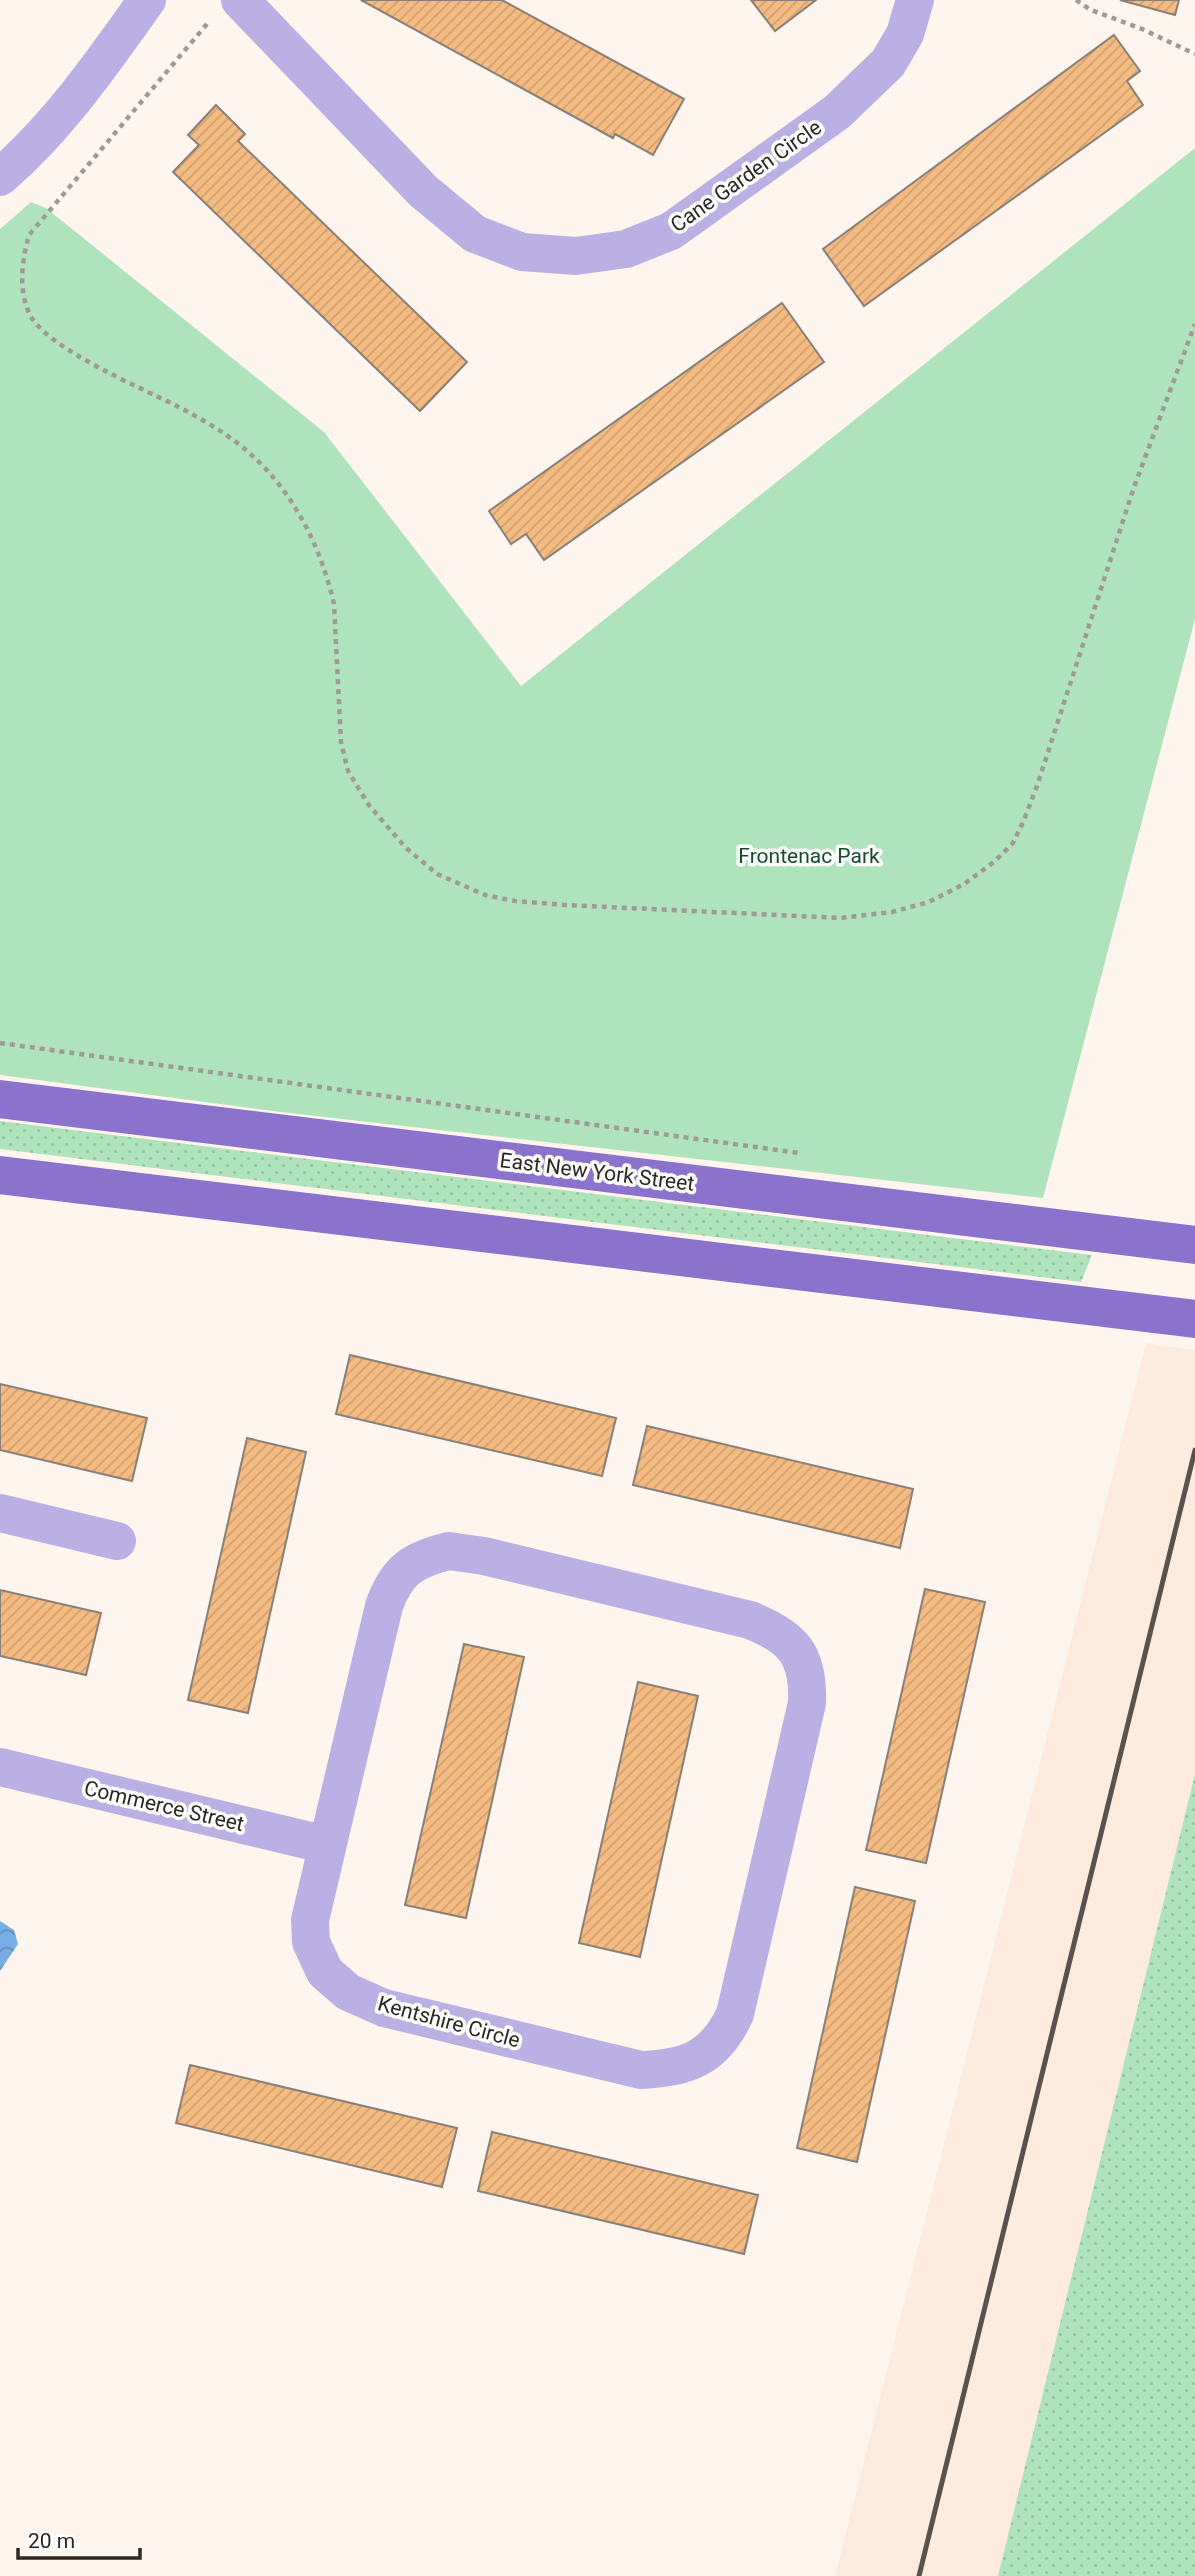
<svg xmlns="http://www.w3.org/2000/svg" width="1195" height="2576" viewBox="0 0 1195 2576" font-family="Roboto,sans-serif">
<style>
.built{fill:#fdecdd}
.grass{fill:url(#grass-dots)}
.park{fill:#aee3bc}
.water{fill:url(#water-waves)}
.building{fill:url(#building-hatch);stroke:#898077;stroke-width:2}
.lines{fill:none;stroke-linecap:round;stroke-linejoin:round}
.path{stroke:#a09a94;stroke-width:4.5;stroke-dasharray:5 5;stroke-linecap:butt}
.minor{stroke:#bbb0e3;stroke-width:38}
.major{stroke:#8a72cd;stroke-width:38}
.rail{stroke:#58534f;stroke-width:5}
.labels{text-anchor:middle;stroke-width:7;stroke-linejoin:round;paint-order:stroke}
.street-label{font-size:21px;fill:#2b2724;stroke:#fff}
.park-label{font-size:21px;fill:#164a2a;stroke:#fff}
</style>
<defs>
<pattern id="grass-dots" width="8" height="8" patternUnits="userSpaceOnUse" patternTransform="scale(1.75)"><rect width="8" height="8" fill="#aee3bc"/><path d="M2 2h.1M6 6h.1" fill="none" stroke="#96c3a1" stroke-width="1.8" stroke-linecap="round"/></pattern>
<pattern id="water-waves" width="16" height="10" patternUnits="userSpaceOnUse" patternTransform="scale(1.75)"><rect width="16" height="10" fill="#77aee5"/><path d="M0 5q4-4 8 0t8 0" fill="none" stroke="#628eb9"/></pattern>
<pattern id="building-hatch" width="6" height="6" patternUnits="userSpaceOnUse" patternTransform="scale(1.75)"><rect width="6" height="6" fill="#f4bb82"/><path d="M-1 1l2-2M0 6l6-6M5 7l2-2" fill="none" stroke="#d1a170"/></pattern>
</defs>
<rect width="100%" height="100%" fill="#fef6ee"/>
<!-- built -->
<path class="built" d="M1146,1343l49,7v424l-197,802h-163z"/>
<!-- grass -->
<path class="grass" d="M0,1121l1092,134 -11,27 -1081,-133z
M1195,1774v802h-197z"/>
<!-- park -->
<path class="park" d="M1195,148v471l-152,579 -754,-85 -289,-38v-846l31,-27 15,6 278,224 197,254z"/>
<!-- water -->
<path class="water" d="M0,1921l14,9 4,14 -18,27z"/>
<!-- building -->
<path class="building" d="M361,0h141l182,99 -31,56 -38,-21 -2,4z
M751,0h65l-41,31z
M1120,0h59l-4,15z
M1114,35l26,36 -13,10 16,24 -279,201 -41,-57z
M216,105l29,29 -7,7 229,221 -47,49 -247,-239 26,-27 -11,-10z
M782,303l42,59 -280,198 -18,-26 -15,10 -22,-33z
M350,1355l266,63 -14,58 -266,-62z
M0,1384l147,34 -15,63 -132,-31z
M647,1426l266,63 -13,59 -267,-63z
M247,1438l59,14 -58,261 -60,-13z
M925,1589l60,13 -59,261 -60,-13z
M0,1590l101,23 -15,62 -86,-19z
M464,1644l60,13 -58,261 -61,-13z
M638,1682l60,14 -58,261 -61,-14z
M855,1887l60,14 -58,261 -60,-14z
M190,2065l267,63 -15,59 -266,-64z
M492,2132l266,63 -14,59 -266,-63z"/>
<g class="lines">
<!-- path -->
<path class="path" d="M1076,0l15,10 51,19 53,25
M207,24l-178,211c-7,26 -11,52 0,78 15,34 110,74 144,91 23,12 47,25 68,42 49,39 79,97 93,158l7,138 7,29 20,33 37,43 32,27 48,21 30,6 50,4 276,13 51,-6 37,-10 35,-18 30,-22 19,-19 11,-23 13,-34 97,-299 61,-163
M0,1043l799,110"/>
<!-- minor -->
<path class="minor" d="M240,0l183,191 52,43 47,18 54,4 50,-7 45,-18 166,-119 51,-49 17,-29 10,-34
M0,177c59,-51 102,-114 147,-177
M0,1513l117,28
M449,1551l35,5 266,64c43,17 59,35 57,83l-72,311c-21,45 -48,54 -94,56l-257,-62 -36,-16 -23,-20 -14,-30 -1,-22 74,-314c13,-36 28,-46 65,-55z
M0,1767l327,78"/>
<!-- major -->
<path class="major" d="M0,1099l1195,146
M0,1175l1195,144"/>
<!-- rail -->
<path class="rail" d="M919,2576l276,-1126"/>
</g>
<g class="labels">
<!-- street labels -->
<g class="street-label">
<text transform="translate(746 176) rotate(-35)" y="7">Cane Garden Circle</text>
<text transform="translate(597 1172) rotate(7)" y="7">East New York Street</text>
<text transform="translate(164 1806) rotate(13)" y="7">Commerce Street</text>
<text transform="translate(449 2022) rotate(15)" y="7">Kentshire Circle</text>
</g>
<!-- park labels -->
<g class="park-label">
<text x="809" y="863">Frontenac Park</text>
</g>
</g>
<!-- scale -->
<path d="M18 2548v10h122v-10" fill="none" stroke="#2b2724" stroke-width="3.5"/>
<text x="28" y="2548" font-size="21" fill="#2b2724" stroke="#ffffff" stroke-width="5" paint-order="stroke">20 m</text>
</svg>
